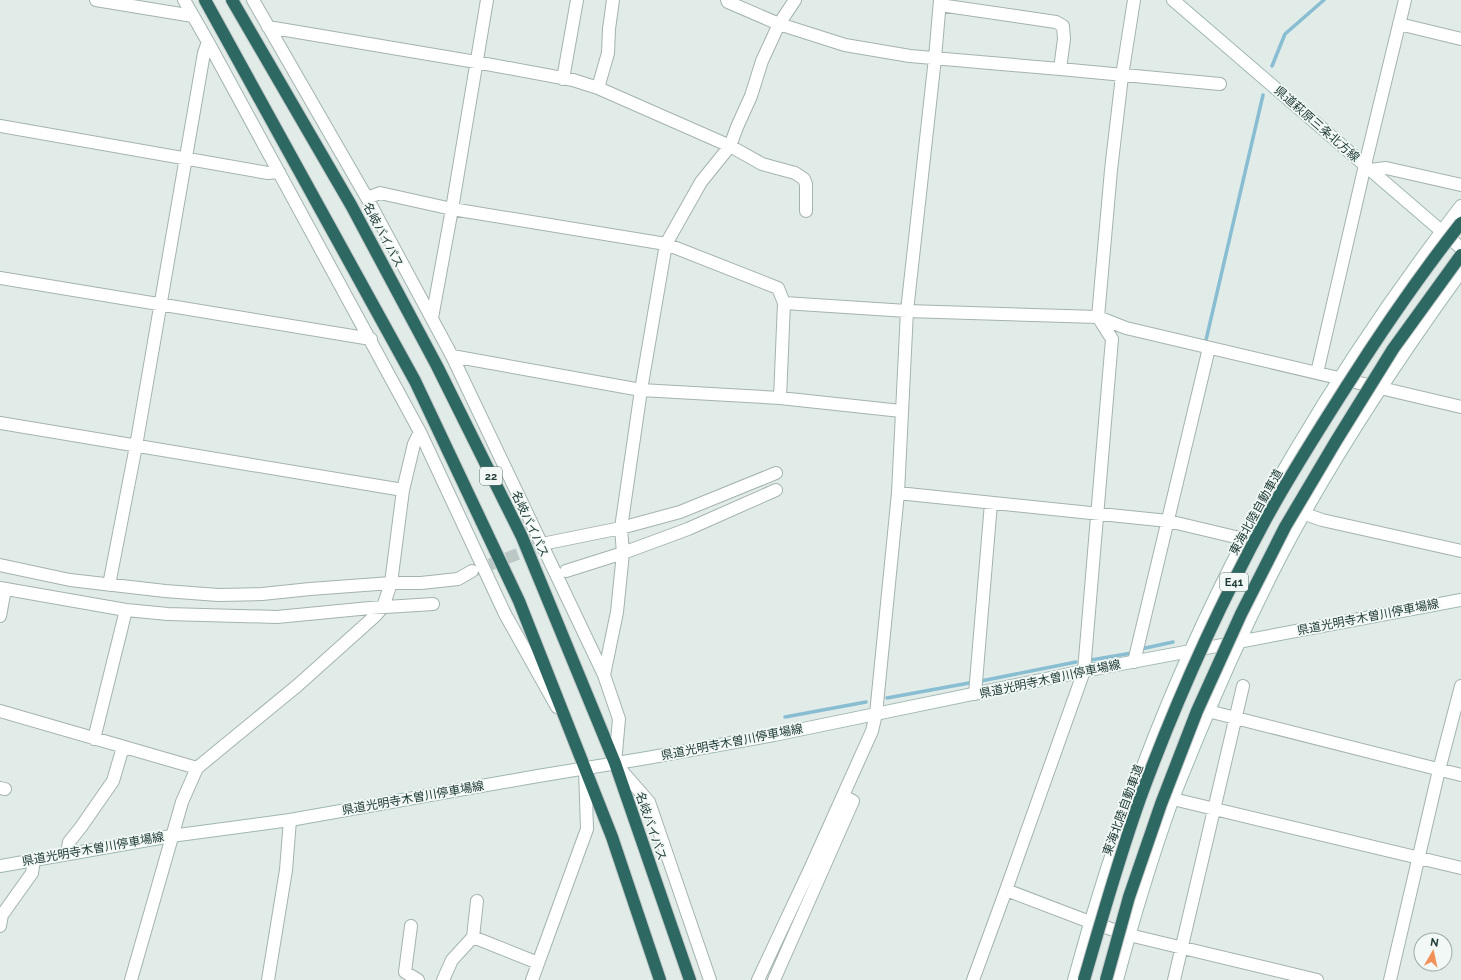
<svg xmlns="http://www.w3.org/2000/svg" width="1461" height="980" viewBox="0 0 1461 980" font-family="Raleway,'Noto Sans JP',sans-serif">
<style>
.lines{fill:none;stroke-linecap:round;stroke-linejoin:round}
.stream{stroke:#89bdd1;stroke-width:3.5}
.street-tunnel{stroke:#bbc8c5;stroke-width:12;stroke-dasharray:12 6;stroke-linecap:butt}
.street-casing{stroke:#a4b3b0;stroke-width:14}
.secondary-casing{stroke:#9fb7b2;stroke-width:14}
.highway-casing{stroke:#c1c8c7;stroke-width:14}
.street{stroke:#fff;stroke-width:12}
.secondary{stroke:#fff;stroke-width:12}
.highway{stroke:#2d6863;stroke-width:12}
.highway-bridge-casing{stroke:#c1c8c7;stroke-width:14;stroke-linecap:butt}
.highway-bridge{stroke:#2d6863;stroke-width:12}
.labels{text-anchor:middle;stroke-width:3.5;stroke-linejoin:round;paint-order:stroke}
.shield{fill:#f1f8f5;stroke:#5f7471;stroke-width:1}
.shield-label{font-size:11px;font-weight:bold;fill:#213c38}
.street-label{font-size:12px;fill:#213c38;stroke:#f1f8f5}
</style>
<rect width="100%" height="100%" fill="#e1ebe8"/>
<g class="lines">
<!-- stream -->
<path class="stream" d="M1272,66l13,-32 39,-34
M1206,340l57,-245
M1141,649l32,-7
M1091,660l41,-7
M981,681l95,-19
M887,698l82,-15
M785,717l81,-15"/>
<!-- street-tunnel -->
<path class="street-tunnel" d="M473,571l74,-28"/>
<defs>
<path id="street" d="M96,0l97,16
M184,0l24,42 212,390 85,182 52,93
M253,0l114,198 85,158 152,319 15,44 -4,44 34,39 61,178
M727,0l1,2 51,22 66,21 65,11 150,13 160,15
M940,5l116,17 7,4 1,13 -4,30
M1399,24l62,15
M268,27l208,35 97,18 25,8 132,58 32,18 33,9 9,6 2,5v27
M563,79l14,-79
M598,88l10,-35 1,-24 4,-29
M0,126l268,47 11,-1
M1370,170l16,-2 75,17
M367,198l13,-5 72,16 214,35 112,44 6,15 -4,95
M0,278l371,61
M784,303l123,8 191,6 28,11 335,79
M432,318l20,-109 35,-209
M452,356l189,34 139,8 121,13
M1317,373l48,-208 40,-165
M0,423l403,67
M898,493l270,28 76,18
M1305,514l17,6 139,31
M547,543l74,-15 59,-16 96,-39
M0,565l70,15 95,11 53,4 44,-1 48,-5 81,-6h30l37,-4 14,-8
M566,571l57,-18 65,-24 88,-39
M109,585l27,-139 68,-393 4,-11
M0,588l126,22 42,4 109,3 93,-9 63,-4
M0,616l5,-27
M1134,662l75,-314
M604,675l13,-63 6,-59 -2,-25 20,-138 25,-146 35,-62 29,-36 7,-19 14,-31 11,-35 17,-37 16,-24
M975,694l16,-191
M0,711l197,57
M1208,711l253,64
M94,739l32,-129
M0,788l5,1
M1173,799l288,69
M67,853l2,-11 12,-15 32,-46 10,-34
M1006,890l84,32 39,13 188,45
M0,926l2,-11 30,-42 2,-14
M411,926l-6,46 13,8
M473,937l4,-36
M131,980l51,-178 15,-34 101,-83 77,-69 8,-9 8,-24 12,-93 11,-46 6,-12
M268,980l18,-110 4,-50
M443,980l9,-20 21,-23 65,26
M532,980l55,-151 -2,-60
M758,980l52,-111 62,-138 4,-17 22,-221 9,-182 28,-253 5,-58
M774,980l79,-179 -10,-5
M973,980l33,-90 78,-219 28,-332 -14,-22 13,-147 11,-94 12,-76
M1174,980l69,-294
M1390,980l49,-210 22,-84"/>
<path id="secondary" d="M1173,0l288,248
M0,866l171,-30 119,-16 248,-44 109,-18 127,-23 310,-64 377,-71
M1074,980c41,-152 97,-300 170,-440 15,-29 32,-56 48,-84 51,-87 107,-170 169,-250
M1117,980c16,-60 34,-120 55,-179 8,-21 17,-42 25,-62 26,-63 54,-125 85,-185 52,-99 114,-192 179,-282"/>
<path id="highway" d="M205,0l210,381 104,220 93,236 48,143
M232,0l119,205 86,161 85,171 93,226 75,217"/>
</defs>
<!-- street casing -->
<use href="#street" class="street-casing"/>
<!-- secondary casing -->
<use href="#secondary" class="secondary-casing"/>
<!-- highway casing -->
<use href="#highway" class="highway-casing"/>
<!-- street -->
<use href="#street" class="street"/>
<!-- secondary -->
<use href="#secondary" class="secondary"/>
<!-- highway -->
<use href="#highway" class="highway"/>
<defs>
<path id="highway-bridge" d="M1084,980c18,-62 35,-123 57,-184 35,-95 77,-188 125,-277 25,-46 54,-91 82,-135 35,-55 72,-109 113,-161
M1106,980l23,-83 32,-93 36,-93 44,-97 44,-87 51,-86 57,-92 68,-94"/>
</defs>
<!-- highway-bridge casing -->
<use href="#highway-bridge" class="highway-bridge-casing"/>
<!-- highway-bridge -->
<use href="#highway-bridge" class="highway-bridge"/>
</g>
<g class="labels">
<!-- shield labels -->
<g class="shield">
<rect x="480" y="467" width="22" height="18" rx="3"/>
<rect x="1220" y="573" width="28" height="18" rx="3"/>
</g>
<g class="shield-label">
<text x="491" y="480">22</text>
<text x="1234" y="586">E41</text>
</g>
<!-- street labels -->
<g class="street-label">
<text transform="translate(1317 124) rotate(41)" y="4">県道萩原三条北方線</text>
<text transform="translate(383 235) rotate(62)" y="4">名岐バイパス</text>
<text transform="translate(1256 512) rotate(-61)" y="4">東海北陸自動車道</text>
<text transform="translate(530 524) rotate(65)" y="4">名岐バイパス</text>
<text transform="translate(1368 617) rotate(-11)" y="4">県道光明寺木曽川停車場線</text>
<text transform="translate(1050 679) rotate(-12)" y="4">県道光明寺木曽川停車場線</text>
<text transform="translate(732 742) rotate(-11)" y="4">県道光明寺木曽川停車場線</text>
<text transform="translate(413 798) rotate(-10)" y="4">県道光明寺木曽川停車場線</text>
<text transform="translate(1123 810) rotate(-70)" y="4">東海北陸自動車道</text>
<text transform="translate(651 826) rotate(71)" y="4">名岐バイパス</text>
<text transform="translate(93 849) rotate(-10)" y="4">県道光明寺木曽川停車場線</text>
</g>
</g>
<!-- north arrow -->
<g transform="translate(1433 952) rotate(9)"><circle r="19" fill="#f1f8f5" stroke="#9eada9"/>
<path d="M0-3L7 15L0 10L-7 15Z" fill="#f19159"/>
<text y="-6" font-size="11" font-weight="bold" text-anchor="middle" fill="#213c38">N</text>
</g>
</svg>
